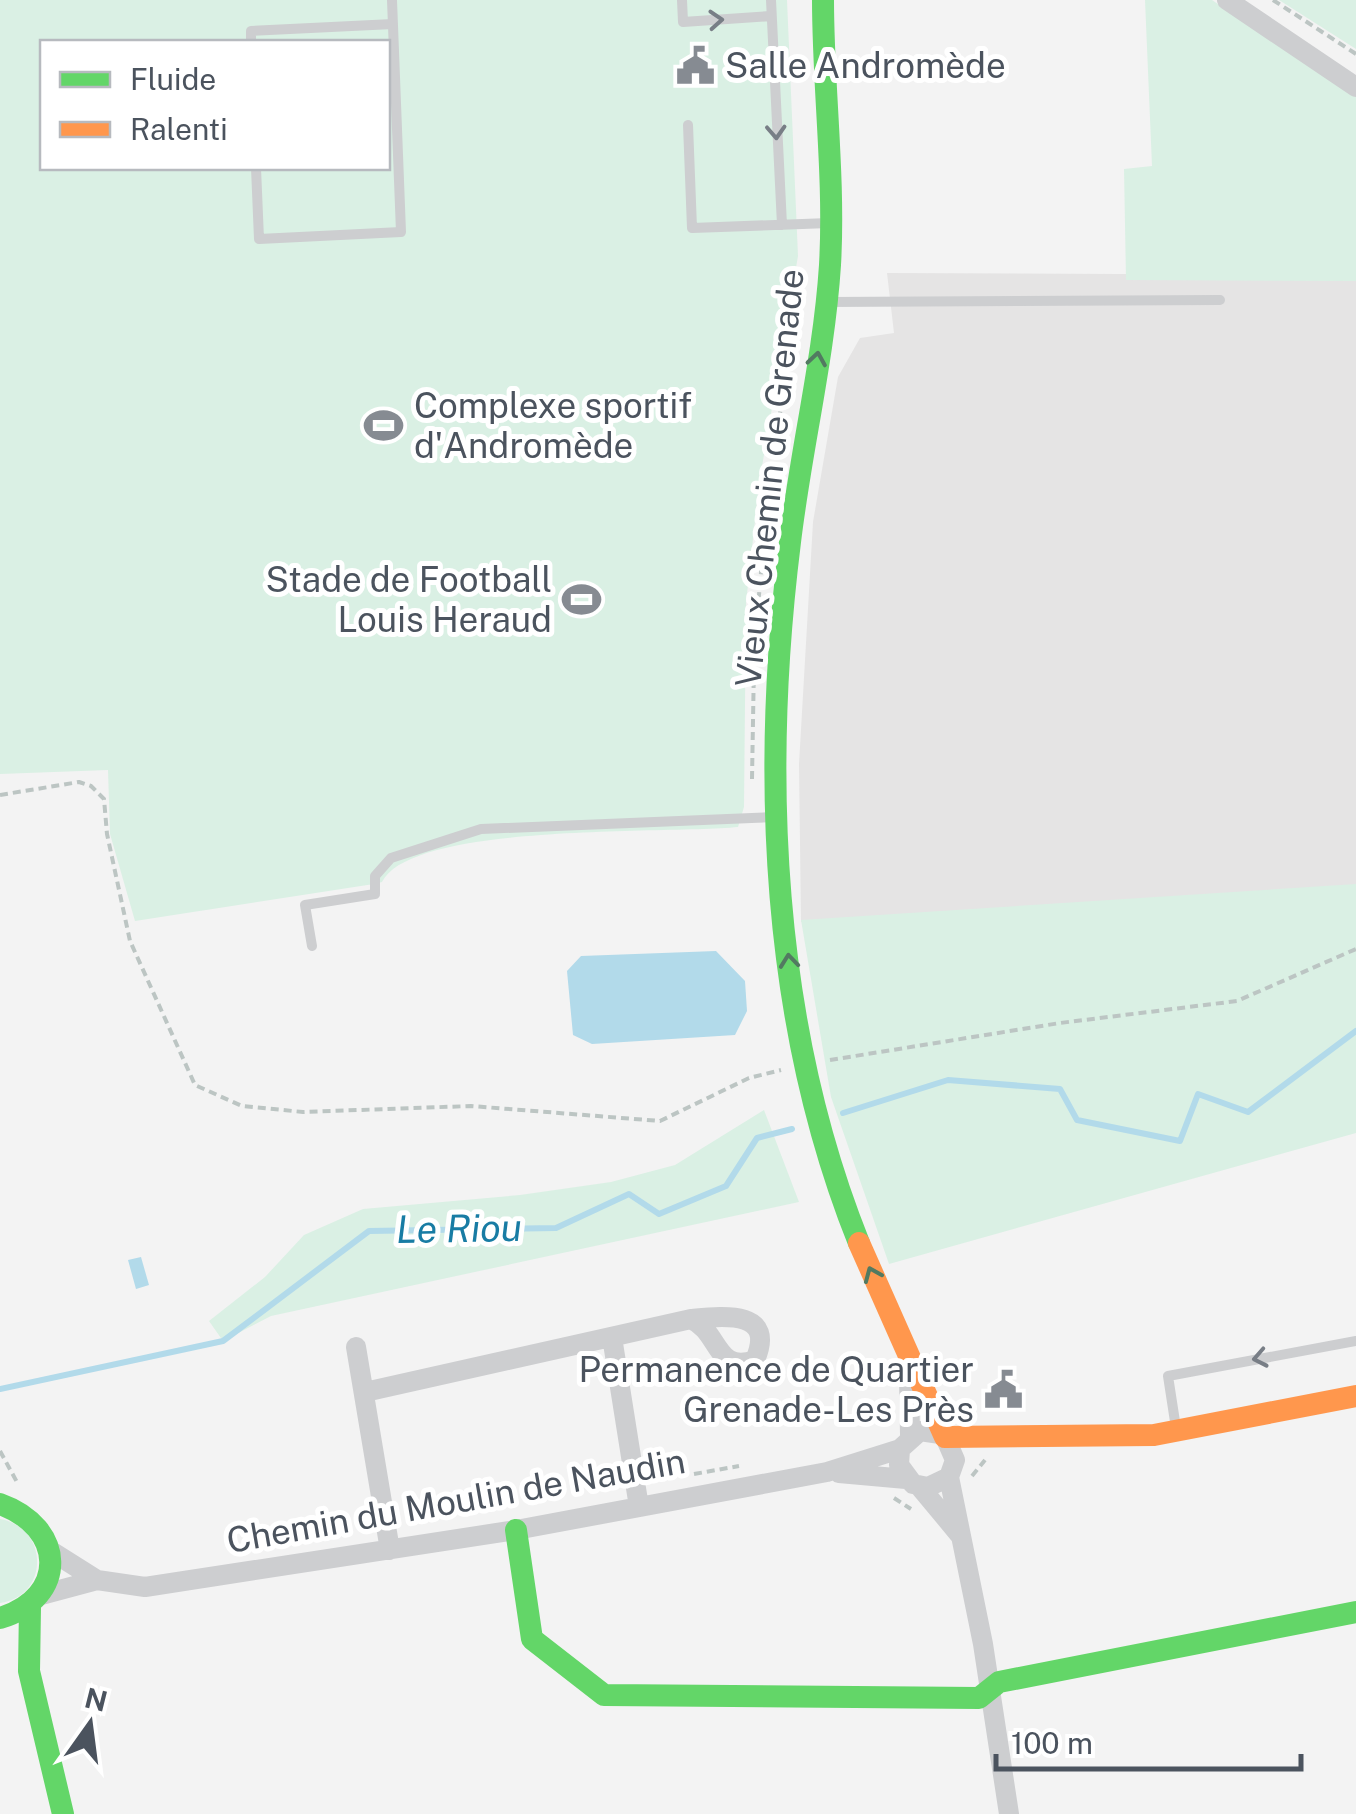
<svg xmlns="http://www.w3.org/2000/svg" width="1356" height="1814" viewBox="0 0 1356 1814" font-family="'Public Sans',sans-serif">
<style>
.education{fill:#e5e4e4}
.green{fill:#daf0e4;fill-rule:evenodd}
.water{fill:#b2daea}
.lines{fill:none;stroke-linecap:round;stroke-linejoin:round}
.stream{stroke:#b2daea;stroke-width:6}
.path{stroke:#bcc5c3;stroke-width:4;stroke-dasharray:8 5;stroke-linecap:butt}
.lane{stroke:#cdced0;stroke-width:10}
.street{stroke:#cdced0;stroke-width:20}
.fast{stroke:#63d668;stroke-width:22}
.slow{stroke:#ff974d;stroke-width:22}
.oneway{stroke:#787e86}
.oneway2{stroke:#527a61}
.labels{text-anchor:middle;stroke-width:10;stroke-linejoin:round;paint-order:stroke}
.poi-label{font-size:35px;fill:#4b535e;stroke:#fff;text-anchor:start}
.street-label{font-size:35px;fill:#4b535e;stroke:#fff}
.water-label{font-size:38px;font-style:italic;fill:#187ca4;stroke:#fff}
</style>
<rect width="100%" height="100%" fill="#f3f3f3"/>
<!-- education -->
<path class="education" d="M887,273l469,2v610l-555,37 -2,-158 14,-242 25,-145 22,-39 34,-5z"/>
<!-- green -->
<path class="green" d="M0,0h787l11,256 -39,228 -13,119 -2,204 -6,20c-67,7 -326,-5 -356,55l-8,2 -239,37 -25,-87 -2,-64 -108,4zM42,42h346v126h-346z
M1145,0h67l144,97v184l-230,-1 -2,-111 28,-3z
M1279,0h77v49z
M1356,884v249l-467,131 -58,-167 -30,-177z
M764,1110l35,92 -528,114 -48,25 -14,-20 56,-44 39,-42 59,-26 157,-14 91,-13 64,-17z
M0,1519c49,8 50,77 0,84z"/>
<!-- water -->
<path class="water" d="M716,951l29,30 2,30 -12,24 -143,9 -19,-9 -6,-64 14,-15z
M141,1257l8,28 -13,4 -8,-29z"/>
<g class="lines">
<!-- stream -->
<path class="stream" d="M843,1113l105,-33 112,9 17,31 103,21 18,-47 50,18 108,-81
M0,1389l223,-48 146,-110 187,-3 73,-34 30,20 67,-28 31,-48 35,-9"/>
<!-- path -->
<path class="path" d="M1273,0l83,54
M755,639l16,-176 31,-171
M752,779l2,-116
M0,795l79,-13 12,4 13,13 3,35 23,107 65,144 47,21 61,6 168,-6 189,15 89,-43 32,-8
M830,1060l230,-37 177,-22 119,-52
M0,1451l18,33
M694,1474l45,-8
M972,1476l13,-16
M894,1498l17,11"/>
<!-- lane -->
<path class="lane" d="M682,0l1,22 88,-6
M771,0l11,225
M251,42v-11l142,-7
M688,125l4,103 137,-5
M256,168l3,71 142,-7 -9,-232
M827,302l393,-2
M312,946l-7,-41 70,-11v-18l16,-18 90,-29 295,-12
M1176,1428l-8,-52 188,-35"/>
<!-- street -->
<path class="street" d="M1227,0l129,87
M612,1337l27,170
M356,1347l34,203
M909,1376l1,59
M365,1392l326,-73c31,-3 86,-10 64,41 -40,14 -35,-28 -64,-41
M940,1434l-20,-3 -20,18 -1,16 14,19 15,3 21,-10 6,-17 -10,-23
M839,1473l67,6
M949,1477l34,167 26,170
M920,1487l39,47
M51,1551l46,29 48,7 371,-57 311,-58 73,-23
M41,1595l56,-15"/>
<!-- fast -->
<path class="fast" d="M823,0c0,88 12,177 7,265 -6,93 -29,184 -40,277 -29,232 -19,482 69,701
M0,1504c65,23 69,93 0,114
M516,1530l16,109 72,56 375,3 20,-16 357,-70
M30,1607l-1,64 34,143"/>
<!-- slow -->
<path class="slow" d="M859,1243l86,194 209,-2 202,-39"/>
</g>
<!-- one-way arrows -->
<defs><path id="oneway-chevron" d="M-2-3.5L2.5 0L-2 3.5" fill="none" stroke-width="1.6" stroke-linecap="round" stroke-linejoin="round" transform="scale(2.5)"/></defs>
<g class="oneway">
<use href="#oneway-chevron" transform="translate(716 20) rotate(-4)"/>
<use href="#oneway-chevron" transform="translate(776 132) rotate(87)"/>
<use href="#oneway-chevron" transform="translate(1260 1358) rotate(169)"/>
</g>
<g class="oneway2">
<use href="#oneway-chevron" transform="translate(817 359) rotate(-81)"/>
<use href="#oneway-chevron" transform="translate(789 961) rotate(-96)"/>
<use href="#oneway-chevron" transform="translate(872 1274) rotate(-113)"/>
</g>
<!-- icons -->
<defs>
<symbol id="civic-bare" viewBox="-9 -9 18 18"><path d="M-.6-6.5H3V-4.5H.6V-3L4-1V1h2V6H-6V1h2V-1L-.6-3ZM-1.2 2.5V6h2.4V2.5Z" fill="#868b92" stroke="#fff" stroke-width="2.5" paint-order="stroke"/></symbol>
<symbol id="stadium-bare" viewBox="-9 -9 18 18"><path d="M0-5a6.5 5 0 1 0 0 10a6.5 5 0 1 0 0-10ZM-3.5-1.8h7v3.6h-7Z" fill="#868b92" stroke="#fff" stroke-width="2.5" paint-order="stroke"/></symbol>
</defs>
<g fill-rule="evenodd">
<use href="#civic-bare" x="668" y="38" width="55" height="55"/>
<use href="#stadium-bare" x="356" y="398" width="55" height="55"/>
<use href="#stadium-bare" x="554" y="572" width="55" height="55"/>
<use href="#civic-bare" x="976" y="1362" width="55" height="55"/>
</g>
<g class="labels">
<!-- poi labels -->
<g class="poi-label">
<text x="725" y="78">Salle Andromède</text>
<text x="414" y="418">Complexe sportif<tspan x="414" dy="40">d'Andromède</tspan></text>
<text x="552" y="592" text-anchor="end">Stade de Football<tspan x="552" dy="40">Louis Heraud</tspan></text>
<text x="974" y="1382" text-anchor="end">Permanence de Quartier<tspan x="974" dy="40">Grenade-Les Près</tspan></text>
</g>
<!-- street labels -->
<g class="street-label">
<text transform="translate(770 478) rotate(-84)" y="12">Vieux Chemin de Grenade</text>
<text transform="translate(456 1501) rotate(-10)" y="12">Chemin du Moulin de Naudin</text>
</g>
<!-- water labels -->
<g class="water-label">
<text transform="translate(459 1229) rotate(-1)" y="13">Le Riou</text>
</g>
</g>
<!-- legend -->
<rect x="40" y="40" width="350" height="130" fill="#ffffff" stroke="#b7babf" stroke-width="2.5"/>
<rect x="60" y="72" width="50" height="15" fill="#63d668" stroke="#b7babf" stroke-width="2.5"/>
<text x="130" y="90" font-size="30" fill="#4b535e">Fluide</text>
<rect x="60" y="122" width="50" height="15" fill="#ff974d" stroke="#b7babf" stroke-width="2.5"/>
<text x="130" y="140" font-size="30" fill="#4b535e">Ralenti</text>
<!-- north arrow -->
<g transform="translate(90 1724) rotate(14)" stroke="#ffffff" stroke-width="8" paint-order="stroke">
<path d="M0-8L18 38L0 25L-18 38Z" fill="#4b535e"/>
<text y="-15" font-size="28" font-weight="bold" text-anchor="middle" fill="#4b535e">N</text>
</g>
<!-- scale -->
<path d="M996 1754v15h305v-15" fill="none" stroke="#4b535e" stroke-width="5"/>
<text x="1011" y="1754" font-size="30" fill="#4b535e" stroke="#ffffff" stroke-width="8" paint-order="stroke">100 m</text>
</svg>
